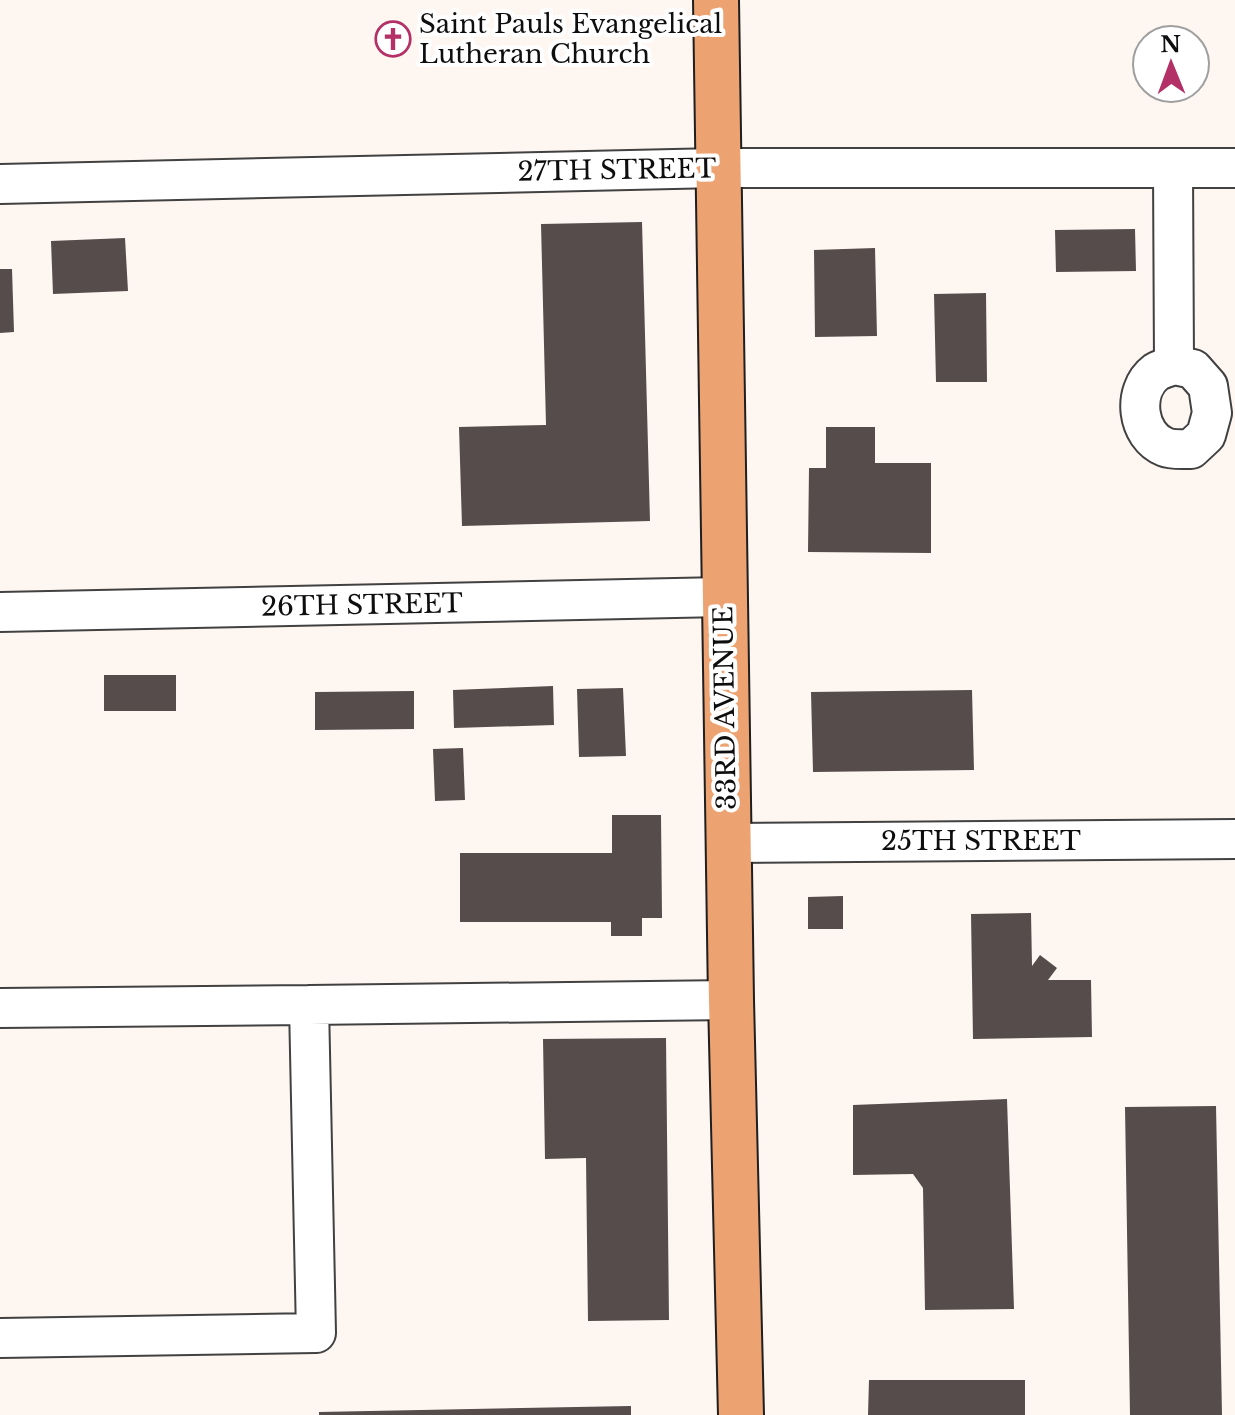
<svg xmlns="http://www.w3.org/2000/svg" width="1235" height="1415" viewBox="0 0 1235 1415" font-family="'Libre Baskerville',serif">
<style>
.building{fill:#564c4b}
.lines{fill:none;stroke-linecap:round;stroke-linejoin:round}
.minor-casing{stroke:#414141;stroke-width:42}
.major-casing{stroke:#1f1f1f;stroke-width:48}
.minor{stroke:#fff;stroke-width:38}
.major{stroke:#eda271;stroke-width:44}
.labels{text-anchor:middle;stroke-width:8;stroke-linejoin:round;paint-order:stroke}
.poi-label{font-size:26px;fill:#0e0e0e;stroke:#fff;text-anchor:start}
.street-label{font-size:26px;fill:#0e0e0e;stroke:#fff}
</style>
<rect width="100%" height="100%" fill="#fef6f0"/>
<!-- building -->
<path class="building" d="M642,222l8,299 -188,5 -3,-99 87,-2 -5,-201z
M1135,229l1,42 -80,1 -1,-42z
M125,238l3,53 -75,3 -2,-53z
M875,248l2,88 -62,1 -1,-87z
M0,269h12l2,63 -14,1z
M986,293l1,89h-51l-2,-88z
M826,427h49v36h56v90l-123,-1 1,-84h17z
M104,675h72v36h-72z
M553,686l1,39 -100,3 -1,-38z
M623,688l3,68 -47,1 -2,-68z
M972,690l2,80 -161,2 -2,-80z
M414,691v38l-99,1v-38z
M463,748l2,52 -30,1 -2,-52z
M612,815h49l1,103h-20v18h-31v-14h-151v-69h152z
M843,896v33h-35v-32z
M1031,913l1,53 8,-11 17,13 -9,12h43l1,57 -119,2 -2,-125z
M666,1038l3,282 -81,1 -2,-163 -41,1 -2,-120z
M1007,1099l7,210 -89,1 -2,-122 -10,-14 -60,1v-70z
M1216,1106l6,309h-92l-5,-308z
M869,1380h156v35h-157z
M631,1406v9h-312v-3z"/>
<g class="lines">
<defs>
<path id="minor" d="M1173,168l1,197
M0,184l718,-16h517
M1174,365l19,4 15,17 4,27 -6,22 -15,14c-8,0 -19,1 -26,-2 -28,-11 -34,-56 -9,-75 5,-3 13,-5 18,-7z
M0,612l723,-15
M728,843l507,-4
M309,1005l422,-5
M0,1008l309,-3 7,328 -316,5"/>
<path id="major" d="M716,0l15,1000 10,415"/>
</defs>
<!-- minor casing -->
<use href="#minor" class="minor-casing"/>
<!-- major casing -->
<use href="#major" class="major-casing"/>
<!-- minor -->
<use href="#minor" class="minor"/>
<!-- major -->
<use href="#major" class="major"/>
</g>
<!-- icons -->
<defs>
<symbol id="church-ring" viewBox="-11 -11 22 22"><circle r="9.5" fill="#fff" stroke="#b33166" stroke-width="1.5"/><path d="M-1.2-6h2.4v3.5h3.3v2.4h-3.3V6h-2.4V-.1h-3.3v-2.4h3.3Z" fill="#b33166"/></symbol>
</defs>
<g fill-rule="evenodd">
<use href="#church-ring" x="373" y="19" width="40" height="40"/>
</g>
<g class="labels">
<!-- poi labels -->
<g class="poi-label">
<text x="419" y="33">Saint Pauls Evangelical<tspan x="419" dy="30">Lutheran Church</tspan></text>
</g>
<!-- street labels -->
<g class="street-label">
<text transform="translate(617 170) rotate(-1)" y="9">27TH STREET</text>
<text transform="translate(362 605) rotate(-1)" y="9">26TH STREET</text>
<text transform="translate(725 708) rotate(-91)" y="9">33RD AVENUE</text>
<text x="981" y="850">25TH STREET</text>
</g>
</g>
<!-- north arrow -->
<g transform="translate(1171 64) rotate(359)"><circle r="38" fill="#ffffff" stroke="#9f9f9f" stroke-width="2"/>
<path d="M0-6L14 30L0 20L-14 30Z" fill="#b33166"/>
<text y="-12" font-size="22" font-weight="bold" text-anchor="middle" fill="#0e0e0e">N</text>
</g>
</svg>
